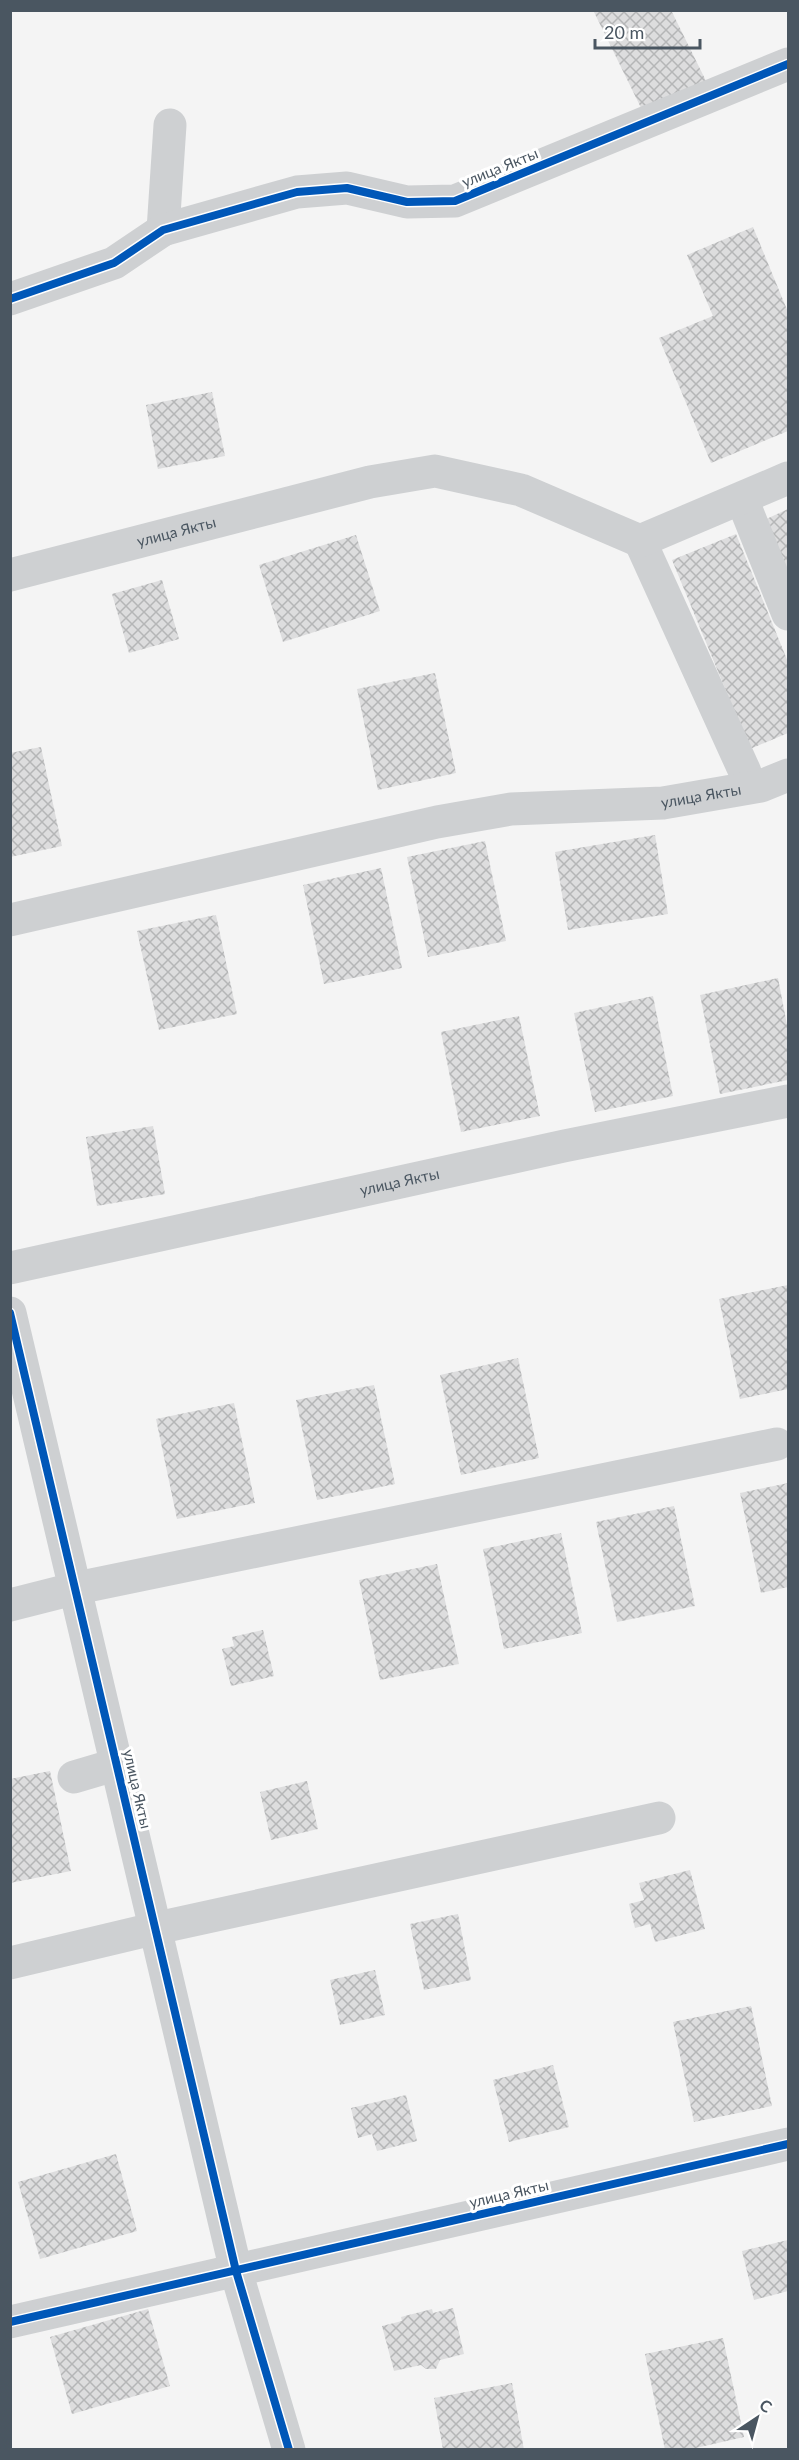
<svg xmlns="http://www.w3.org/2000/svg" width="799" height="2460" viewBox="0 0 799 2460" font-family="Lato,sans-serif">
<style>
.building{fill:url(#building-cross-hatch)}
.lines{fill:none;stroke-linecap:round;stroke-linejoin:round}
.minor{stroke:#ced0d2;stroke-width:33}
.cycleway-casing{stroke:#fff;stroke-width:11}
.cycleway{stroke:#0057b8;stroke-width:8}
.labels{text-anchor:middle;stroke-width:6;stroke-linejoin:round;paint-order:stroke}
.street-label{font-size:15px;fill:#4a5661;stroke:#fff}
</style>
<defs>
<pattern id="building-cross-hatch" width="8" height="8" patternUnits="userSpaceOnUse" patternTransform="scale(1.5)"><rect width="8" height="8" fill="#ddddde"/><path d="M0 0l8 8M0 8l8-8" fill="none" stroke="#b5b6b7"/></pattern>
</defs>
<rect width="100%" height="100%" fill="#f4f4f4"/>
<!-- building -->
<path class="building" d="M593,10h78l37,75 -63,31z
M753,227l35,85v119l-77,32 -52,-125 54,-22 -26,-61z
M212,392l13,64 -67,13 -12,-64z
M788,509v72l-26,-60z
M736,534l52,128v71l-38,16 -78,-189z
M356,535l24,76 -97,31 -24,-77z
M162,580l17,59 -50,14 -17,-59z
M435,673l21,100 -78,17 -21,-101z
M41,747l21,99 -52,11v-104z
M655,835l13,79 -100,16 -13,-78z
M485,841l21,100 -78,16 -21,-100z
M381,868l21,100 -78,16 -21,-99z
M216,915l21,99 -78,16 -22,-99z
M778,978l10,52v50l-68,14 -20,-99z
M653,996l20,100 -78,16 -21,-99z
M519,1016l21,100 -79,16 -20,-100z
M153,1126l12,68 -68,12 -11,-69z
M788,1285v104l-48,10 -21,-100z
M518,1358l21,100 -78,17 -21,-100z
M374,1385l21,99 -78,16 -21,-100z
M234,1403l21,100 -78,16 -21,-100z
M788,1483v104l-27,6 -21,-100z
M674,1506l21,100 -78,16 -21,-100z
M561,1533l21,100 -78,16 -21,-100z
M437,1564l22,100 -79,16 -21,-100z
M263,1630l11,46 -43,10 -9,-37 12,-3 -2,-9z
M50,1771l21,100 -61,12v-104z
M307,1781l11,48 -47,11 -11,-48z
M690,1870l15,59 -50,13 -5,-18 -15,4 -6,-24 15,-4 -5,-17z
M458,1914l13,66 -47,10 -14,-66z
M375,1970l10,45 -45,10 -10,-45z
M751,2006l21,100 -78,16 -21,-100z
M553,2065l16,62 -60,15 -16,-62z
M406,2095l11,46 -40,10 -5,-17 -14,4 -7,-30z
M116,2154l21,77 -97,28 -22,-77z
M788,2240v51l-34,9 -12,-49z
M453,2308l11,46 -24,6 -4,9h-10l-5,-4 -27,6 -12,-45 20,-5 -1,-4 31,-8 1,4z
M148,2309l22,77 -98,28 -22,-77z
M723,2338l21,99 -57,13h-22l-20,-96z
M512,2383l12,67h-81l-9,-52z"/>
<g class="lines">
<!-- minor -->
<g class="minor">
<path d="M163,230l7,-105"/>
<path d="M10,299l104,-36 49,-33 134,-38 50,-4 60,14 48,-1 333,-137"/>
<path d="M742,499l46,115"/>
<path d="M640,541l105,231"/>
<path id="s1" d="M10,575l360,-93 65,-11 86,19 119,51 148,-63"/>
<path id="s2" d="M10,920l427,-98 74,-13 152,-6 98,-17 27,-11"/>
<path id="s3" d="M10,1268l554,-122 224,-45"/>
<path d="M10,1313l226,958 53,179"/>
<path d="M10,1605l67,-17 700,-144"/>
<path d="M74,1777l44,-13"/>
<path d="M10,1963l147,-35 502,-110"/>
<path d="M10,2322l778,-178"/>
</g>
<defs>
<path id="cycleway" d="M10,299l104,-36 49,-33 134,-38 50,-4 60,14 48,-1 333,-137
M10,1313l226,958 53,179
M10,2322l778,-178"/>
</defs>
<!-- cycleway casing -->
<use href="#cycleway" class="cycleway-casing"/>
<!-- cycleway -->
<use href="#cycleway" class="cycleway"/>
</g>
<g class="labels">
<!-- street labels -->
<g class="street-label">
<text transform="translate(500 168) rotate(-22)" y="5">улица Якты</text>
<text dy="5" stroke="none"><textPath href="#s1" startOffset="172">улица Якты</textPath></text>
<text dy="5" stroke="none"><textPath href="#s2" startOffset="704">улица Якты</textPath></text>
<text dy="5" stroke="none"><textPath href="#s3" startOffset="399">улица Якты</textPath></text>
<text transform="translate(137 1789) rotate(77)" y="5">улица Якты</text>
<text transform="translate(509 2194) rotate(-13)" y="5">улица Якты</text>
</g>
</g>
<!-- border -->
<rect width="799" height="2460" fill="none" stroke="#4a5661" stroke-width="24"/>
<!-- north arrow -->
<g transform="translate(757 2418) rotate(36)" stroke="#ffffff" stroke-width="4.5" paint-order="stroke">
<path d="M0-4.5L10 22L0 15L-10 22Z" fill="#4a5661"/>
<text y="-9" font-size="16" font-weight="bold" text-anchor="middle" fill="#4a5661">С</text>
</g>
<!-- scale -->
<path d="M595 39v9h105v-9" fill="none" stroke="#4a5661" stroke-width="3"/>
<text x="604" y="39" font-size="18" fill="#4a5661" stroke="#ffffff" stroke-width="4.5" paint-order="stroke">20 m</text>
</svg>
